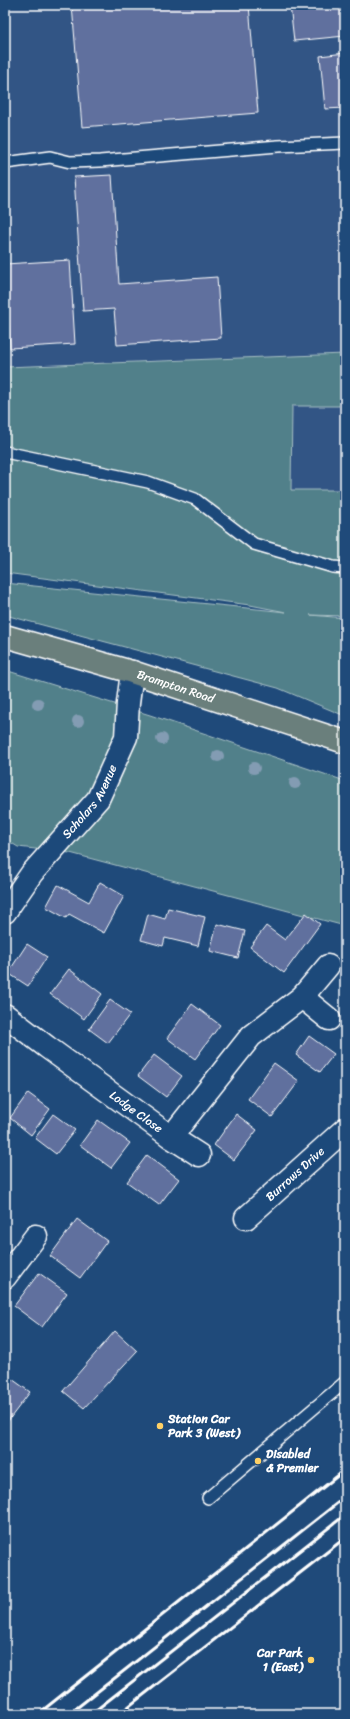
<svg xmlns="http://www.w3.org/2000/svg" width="350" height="1719" viewBox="0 0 350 1719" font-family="Sriracha,sans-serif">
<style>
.built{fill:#335585}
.green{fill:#51808a;stroke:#a8c0c4}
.building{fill:#61709e;stroke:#fff}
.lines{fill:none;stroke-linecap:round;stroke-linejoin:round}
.service-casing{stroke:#fff;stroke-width:14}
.minor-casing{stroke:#fff;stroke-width:25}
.primary-casing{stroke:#fff;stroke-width:25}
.service{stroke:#1f4a7a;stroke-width:11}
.minor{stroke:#1f4a7a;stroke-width:22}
.primary{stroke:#6b7f7c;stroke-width:22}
.rail{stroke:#fff;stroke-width:3}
.tree{fill:#839cb3}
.poi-dot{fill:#ffd166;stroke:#1f4a7a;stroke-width:1.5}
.labels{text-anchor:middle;stroke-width:3;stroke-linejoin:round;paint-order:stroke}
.street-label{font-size:12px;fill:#fff;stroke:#1f4a7a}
.poi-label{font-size:12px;font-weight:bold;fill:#fff;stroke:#1f4a7a;text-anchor:start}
</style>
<rect width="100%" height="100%" fill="#1f4a7a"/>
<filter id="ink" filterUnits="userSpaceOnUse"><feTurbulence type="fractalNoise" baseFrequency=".025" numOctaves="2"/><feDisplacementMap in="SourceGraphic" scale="8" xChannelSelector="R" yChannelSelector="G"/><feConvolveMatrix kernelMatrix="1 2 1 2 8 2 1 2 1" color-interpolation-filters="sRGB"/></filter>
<g filter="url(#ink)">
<!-- built -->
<path class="built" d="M5,5h340v349l-340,13z
M292,406h53v84h-54z"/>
<!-- green -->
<path class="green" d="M345,354v52h-53l-1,84h54v126l-35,-1 35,3v98l-67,-28 -273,-73v-32l281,29 -36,-7 -245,-32v-206z
M5,670l145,45 195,66v145l-275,-73 -52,-6 -13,-8z"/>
<!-- building -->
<path class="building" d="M72,5h177l9,108 -176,14z
M290,5h55v31l-51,5z
M345,53v55l-20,1 -5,-53z
M112,175l7,109 98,-7 4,61 -104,7 -3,-36 -31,2 -9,-134z
M70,260l5,84 -65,4 -5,-84z
M100,882l24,14 -20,37 -35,-19 -3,4 -20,-11 12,-22 31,17z
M168,908l37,9 -7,29 -33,-8 -2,8 -22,-6 7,-26 17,5z
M306,913l14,11 -36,49 -34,-26 16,-21 19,14z
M217,924l28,7 -7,27 -28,-7z
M27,944l20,13 -19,29 -20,-13z
M69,969l33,25 -18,25 -34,-25z
M110,1000l20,14 -22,29 -19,-14z
M192,1004l28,21 -25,34 -28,-21z
M309,1036l25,18 -14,18 -24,-17z
M154,1055l28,21 -16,21 -28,-21z
M274,1063l25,18 -27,36 -24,-18z
M28,1093l22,16 -19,26 -21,-17z
M53,1114l22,16 -19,24 -21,-16z
M236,1114l21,16 -23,30 -20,-15z
M98,1120l32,23 -19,25 -31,-23z
M147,1155l32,24 -20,26 -32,-23z
M77,1219l30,22 -27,37 -30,-22z
M39,1273l28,20 -25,34 -28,-21z
M115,1331l22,20 -53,57 -21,-17z
M5,1374l25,18 -22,29 -3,-2z"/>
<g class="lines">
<defs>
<path id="service" d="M5,163l45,-6 20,5 30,-1 178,-15 67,-3
M5,452l143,30 47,17 59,45 79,23 12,1
M208,1498l137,-116"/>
<g id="minor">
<path id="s1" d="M5,912l27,-39 66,-74 28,-62 2,-34 4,-31"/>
<path d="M302,997l27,22"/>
<path id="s2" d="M5,1015l42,32 124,90 80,-101 51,-39 26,-31"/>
<path d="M171,1137l28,18"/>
<path id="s3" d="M246,1218l99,-89"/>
<path d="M5,1277l31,-41"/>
</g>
<g id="primary">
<path id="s4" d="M5,636l127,36 213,70"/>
</g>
</defs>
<!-- service casing -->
<use href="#service" class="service-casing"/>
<!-- minor casing -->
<use href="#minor" class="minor-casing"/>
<!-- primary casing -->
<use href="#primary" class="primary-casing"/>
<!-- service -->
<use href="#service" class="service"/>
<!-- minor -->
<use href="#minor" class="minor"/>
<!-- primary -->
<use href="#primary" class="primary"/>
<!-- rail -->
<path class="rail" d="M38,1714l307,-244
M69,1714l276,-217
M91,1714l254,-199
M119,1714l226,-176"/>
</g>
<!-- trees -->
<g class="tree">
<circle cx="38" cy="704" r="6"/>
<circle cx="78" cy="721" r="6"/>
<circle cx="162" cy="739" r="6"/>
<circle cx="218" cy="756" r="6"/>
<circle cx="254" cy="768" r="6"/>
<circle cx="295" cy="783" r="6"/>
</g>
</g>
<!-- markers -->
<g class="poi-dot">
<circle cx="160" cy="1426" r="4"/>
<circle cx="258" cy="1461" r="4"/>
<circle cx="311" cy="1660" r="4"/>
</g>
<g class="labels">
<!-- street labels -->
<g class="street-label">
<text dy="4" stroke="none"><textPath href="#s4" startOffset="178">Brampton Road</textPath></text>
<text dy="4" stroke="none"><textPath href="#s1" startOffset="140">Scholars Avenue</textPath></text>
<text dy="4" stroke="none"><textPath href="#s2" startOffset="163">Lodge Close</textPath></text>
<text dy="4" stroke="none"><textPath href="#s3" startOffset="66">Burrows Drive</textPath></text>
</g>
<!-- poi labels -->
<g class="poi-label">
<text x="168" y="1423">Station Car<tspan x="168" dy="14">Park 3 (West)</tspan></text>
<text x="266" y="1458">Disabled<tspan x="266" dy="14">&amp; Premier</tspan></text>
<text x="303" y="1657" text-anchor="end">Car Park<tspan x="303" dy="14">1 (East)</tspan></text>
</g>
</g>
<!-- margin -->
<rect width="350" height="1719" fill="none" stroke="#1f4a7a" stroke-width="20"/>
<rect x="10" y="10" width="330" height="1699" fill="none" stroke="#fff" stroke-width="1.5" filter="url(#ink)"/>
</svg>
